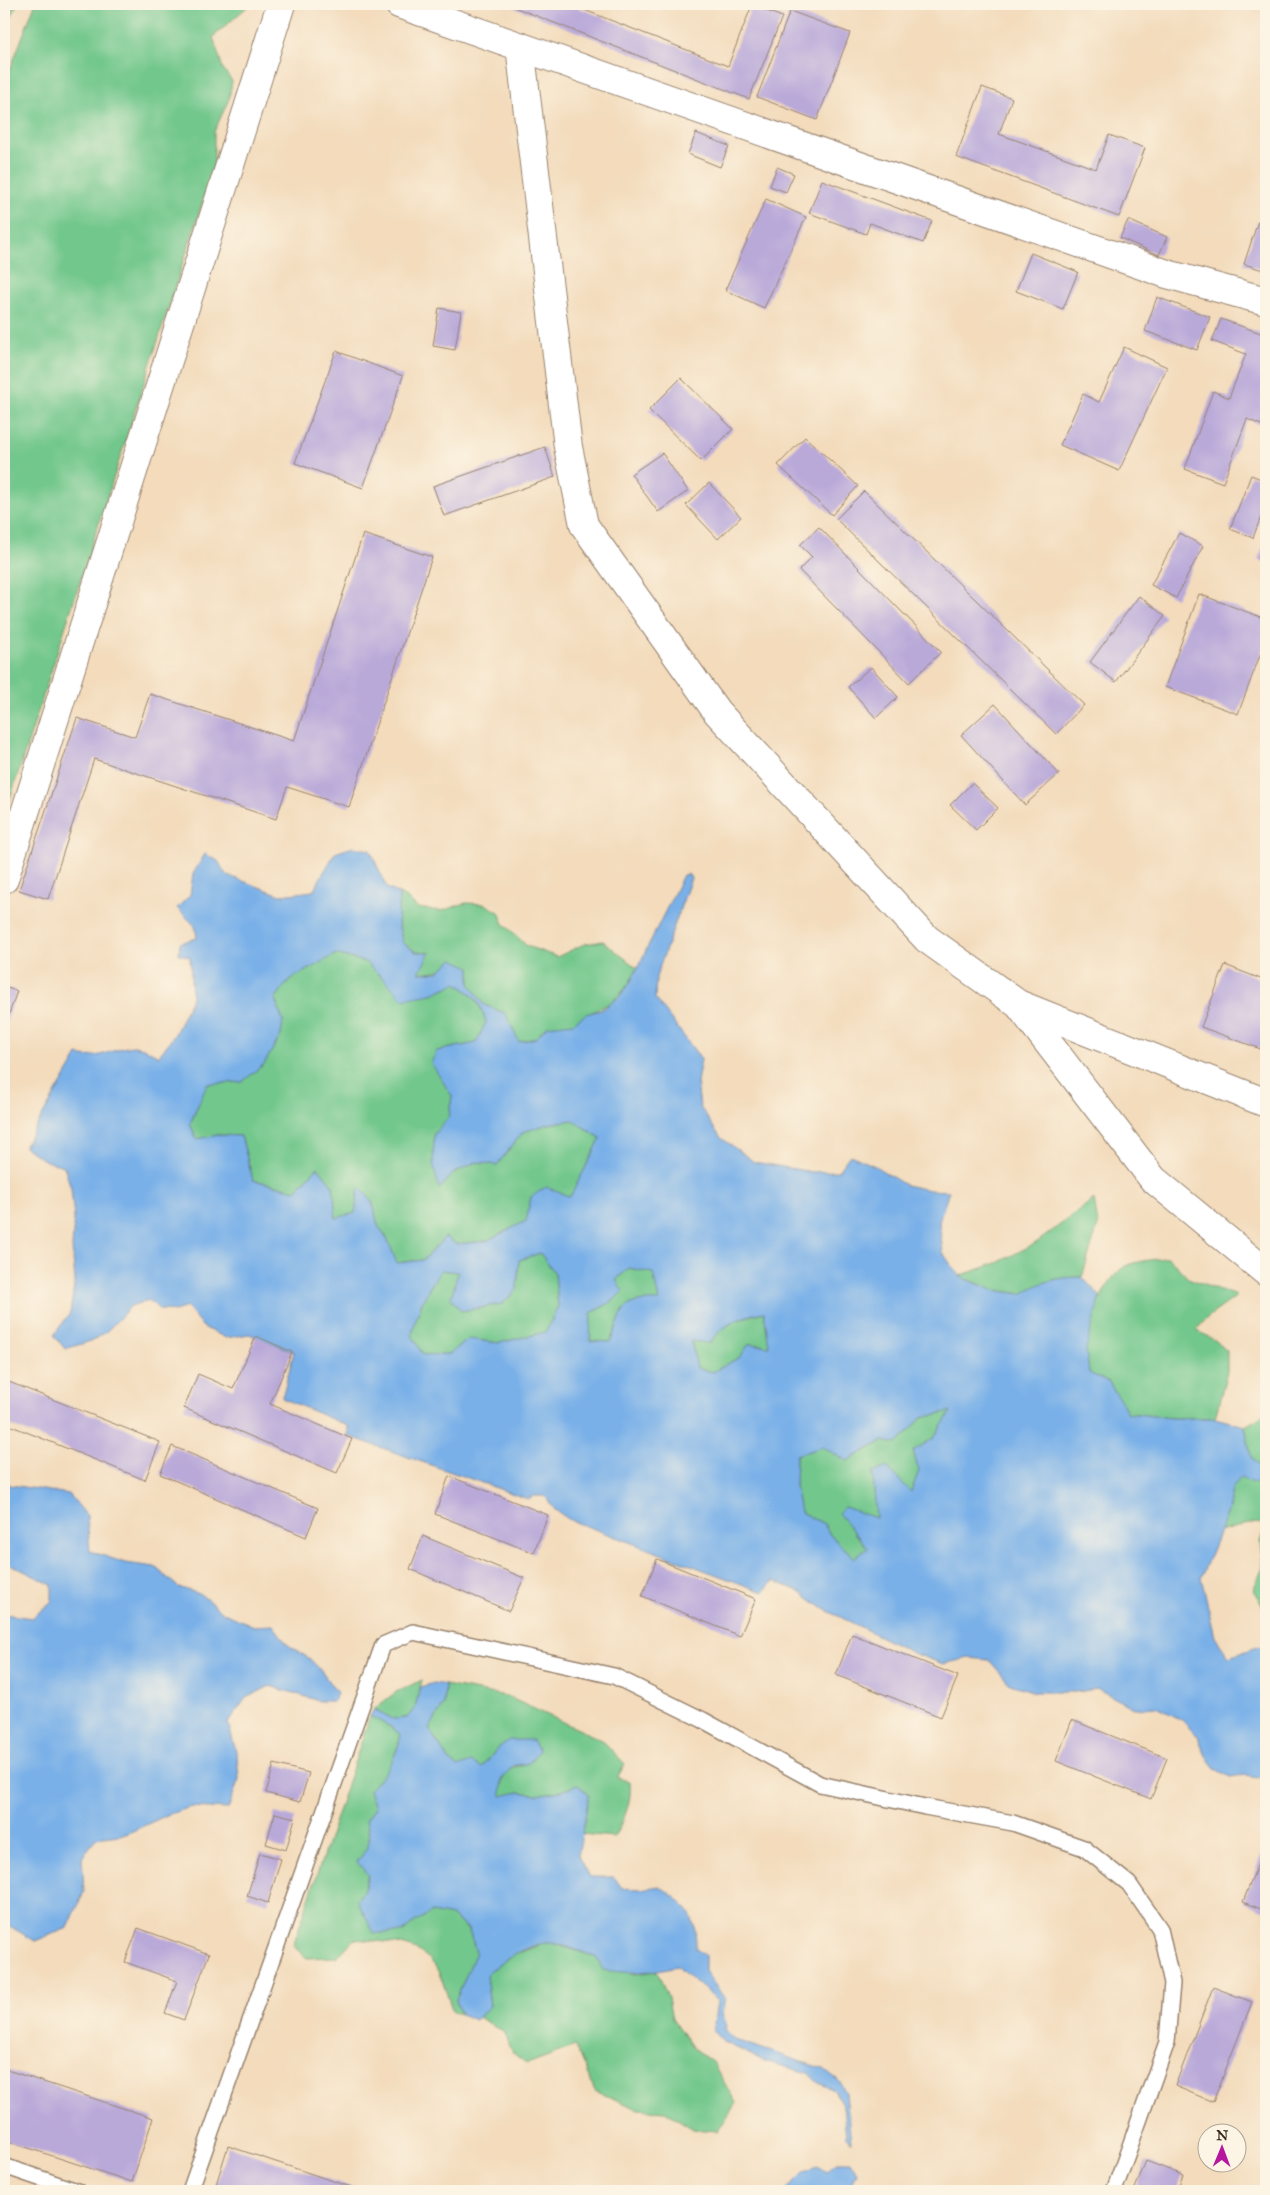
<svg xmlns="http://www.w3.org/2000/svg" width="1270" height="2195" viewBox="0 0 1270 2195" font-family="'IM FELL Great Primer',serif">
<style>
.green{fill:#72c78c;stroke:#567855}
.water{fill:#79b0e8;stroke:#5a6d83;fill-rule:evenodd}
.building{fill:#b9a9d9}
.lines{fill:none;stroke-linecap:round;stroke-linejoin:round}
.service-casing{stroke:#97826d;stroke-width:18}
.minor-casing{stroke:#97826d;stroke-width:30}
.service{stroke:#fff;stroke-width:15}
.minor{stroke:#fff;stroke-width:28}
</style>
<rect width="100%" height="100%" fill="#fcf5e5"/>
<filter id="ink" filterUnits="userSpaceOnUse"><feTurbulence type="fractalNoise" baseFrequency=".02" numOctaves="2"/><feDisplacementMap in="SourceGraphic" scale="10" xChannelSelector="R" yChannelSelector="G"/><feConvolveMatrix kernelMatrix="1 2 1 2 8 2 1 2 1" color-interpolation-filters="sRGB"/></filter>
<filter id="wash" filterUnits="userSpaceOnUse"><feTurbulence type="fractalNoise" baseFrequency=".0096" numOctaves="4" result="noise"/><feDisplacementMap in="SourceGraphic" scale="20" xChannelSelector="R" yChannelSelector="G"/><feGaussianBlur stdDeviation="1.12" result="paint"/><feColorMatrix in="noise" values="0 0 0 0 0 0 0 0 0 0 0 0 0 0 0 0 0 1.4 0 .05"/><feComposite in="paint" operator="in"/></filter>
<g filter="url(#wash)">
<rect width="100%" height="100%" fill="#f3dbbc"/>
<!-- green -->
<path class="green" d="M4,4h13l-13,32z
M35,4h203l10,2 -35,31 10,32 9,12 -3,18 -15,33v35l-210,650v-732z
M399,894l9,5 9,9 24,3 25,-8 19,1 14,8 5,12 23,22 30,11 27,-13 19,-3 34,27c-13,27 -22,34 -49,46 -5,2 -9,6 -14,9 -7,3 -19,2 -27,3l-11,12 -18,4 -13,-29 -21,-8 -14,-21v-17l-51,6 10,-21h-13l-13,-9 -5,-20z
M336,954l29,8 19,17 48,15 24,-11c19,13 22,17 30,39l-10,21 -39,8 15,45 -3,21 -15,17 5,54 15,-15 22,-11 21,3 26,-33 25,-8 24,-4 29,18 -31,59h-39l-4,24 -41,20 -30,3 -11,-7 -22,23 -27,3 -9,-25 -9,-12 -6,-26 -13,-12 -4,25 -19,6 -3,-33 -15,-19 -22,23 -43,-10 -12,-44 -23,-1 -21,4 -7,-15 17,-40 35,-2 22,-18 17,-29 2,-14 -9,-22 15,-19z
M1094,1199l4,26 -16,52c-22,0 -40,4 -59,17l-30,-4 -34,-14 38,-13 39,-20z
M540,1253l15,20 3,33 -12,26 -47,11 -30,-4 -20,15 -26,1 -11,-20c5,-25 14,-44 29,-65l17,2 3,39 41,-7 15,-14 2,-30z
M1168,1257l20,21 49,18 -29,21 -12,13 20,11 11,10v20l-12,47h-44l-43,-5 -19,-31 -20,-8c-1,-8 -3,-16 -3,-24 0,-23 20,-78 44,-86 12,-4 26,-4 38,-7z
M629,1268l25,5 5,28 -35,8 -14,33 -20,-1 1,-28 22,-12 3,-21z
M764,1312l6,34 -21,-2 -9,13 -27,15 -16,-3 -6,-29 19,3c13,-20 31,-25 54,-31z
M952,1410l-18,28 -21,13 6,20 -8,22 -38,-20 3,46 -32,-12 11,27 13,14 -13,10 -25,-23 -6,-11 -24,-12 -5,-26 1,-31 27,-8 24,14 36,-20 14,3 24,-26z
M1266,1414v62l-15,-19 -6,-31z
M1241,1476l11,7 14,1v127l-13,-21 10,-23 -3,-25 6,-18 -14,-1 -33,9 9,-20 4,-23z
M422,1680l-7,28 -8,10 -14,1 -19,-10 22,-17z
M445,1685l61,11 96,44 23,24 -8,14 13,3c2,21 -5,37 -16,56l-33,-3 8,-39 -11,-10 -17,6 -24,4 -18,-3 -19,5c3,-24 5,-29 29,-34l-12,-22c-16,-1 -26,15 -35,27l-24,-1 -9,-7 -20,-31 15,-25z
M370,1716l21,11 10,8c-4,22 -16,40 -32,55l6,18 -9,12c6,22 4,48 -2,70l38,43 14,-12 16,-9 20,4 17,15 7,21 -20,48 5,14 -8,-2c-5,-14 -9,-28 -15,-41 -15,-30 -56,-29 -84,-32l-17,18 -30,1 -14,-12z
M549,1942l47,15 38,17 23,-3 11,27 4,21 21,29 20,15 23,40 -18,28 -25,-2 -28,-18 -27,-2 -43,-18 -20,-45 -48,18 -14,-11 -10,-22 -25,-14 12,-11 -4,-30c17,-19 39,-26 63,-34z"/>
<!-- water -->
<path class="water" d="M353,847l17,3 17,38 12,6 -1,29 5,20 13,9h14l-11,21 19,-1 15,-13 17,8v17l14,21 21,8 14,29 17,-4 11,-12 26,-3 13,-9 15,-4 18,-13 11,-14 53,-108 5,-1 3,4 -35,99 -1,21 46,61 -4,23 3,25 20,30 34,25 58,10 26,-1 12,-16 25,11 30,19 24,5 20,1 -10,31 4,31 16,23 34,14 29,4c19,-13 37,-17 60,-17l18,19 -14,53 3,24 20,9 19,31 43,5h44l30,8 6,31 15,19v8l-14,-1 -11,-6 -9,12 -4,23 -27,65 14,60 14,20 37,-13v132l-3,2 -18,-3 -15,2 -15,-9 -8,-10 -9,-21 -16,-17 -25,-13 -23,1 -36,-19 -23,3h-40l-25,-8 -21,-24 -20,-2 -26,6 -30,-11 -89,-44 -27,-19 -23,-9 -11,11 -193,-72 -15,-10 -10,-14h-12l-5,3 -180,-63v-10l-66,-28 12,-46 -45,-18 -23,4 -23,-11 -16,-20 -12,4 -15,-1 -11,-10 -18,6 -25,26 -12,8 -29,9 -11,-14 16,-22 5,-33 -3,-32 2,-30 -3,-30 -7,-22 -18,-5 -22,-14 54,-92c19,6 35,-7 55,-9 9,0 18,6 26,10l16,-22 17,-36 -2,-41 -11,-3 1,-11 17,-5 -2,-12 -18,-18 13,-13 3,-21 12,-20 13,7 8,14 55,20 32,-4 22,-38zM336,954l29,8 19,17 19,20 29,-5 24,-11c19,13 23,17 30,39l-10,21 -39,8 -6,12 21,33 -3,21 -15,17 -1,29 6,26 15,-16 22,-11 21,3 26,-33 25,-8 24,-4 29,18 -31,59 -24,-10 -15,10 -5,24 -40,20 -30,3 -11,-7 -22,23 -26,3 -10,-25 -9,-12 -6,-26 -13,-13 -4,26 -19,5 -3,-32 -15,-19 -22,23 -43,-10 -12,-44 -23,-1 -21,4 -7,-15 17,-40 35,-2 22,-18 17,-29 2,-14 -8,-22 14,-19zM540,1253l15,20 3,33 -12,26 -47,11 -30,-4 -20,15 -26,1 -11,-20c5,-25 14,-44 29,-65l17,2 -7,26 10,13 41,-7 15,-14 2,-30zM629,1268l24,5 6,28c-41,-1 -33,8 -49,41l-20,-1 1,-28 22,-12 10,-10 -7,-11zM764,1312l5,34 -20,-2 -9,13 -27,15 -16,-4 -6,-27 19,2c13,-19 31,-27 54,-31zM951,1411l-17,27 -21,13 6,20 -8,21 -24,-25 -14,6 3,45 -32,-11 -6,6 30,35 -13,10 -25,-23 -6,-11 -24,-12 -5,-26 1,-31 27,-8 24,14 36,-20 14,3 24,-26z
M4,1484l65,10 18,22 3,35 35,12 30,4 23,20 22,7 24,19 30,13 19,-1 15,20 22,14 11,12 16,22 -3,8h-14l-50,-15 -24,12 -18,25 9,32 2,24 -11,30 -37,-2 -24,8 -41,19 -30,4 -14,20 2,34 -16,36 -33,13 -31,-18v-309l28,4 20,-17v-16l-48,-24z
M434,1683l11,2 -1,19 -15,25 20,31 9,7 13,-5 11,6 16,-20 11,-8h24l6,10 -10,13 -16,3 -11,13 -1,17 18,-4 18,3 24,-4 17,-6 11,10 -11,61 11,21h25l8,11 18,1 20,-3c28,21 36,27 36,63l9,6v16l20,28 -3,15 4,9 -1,8 10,9 89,29 15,12 7,12 5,49 -5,-5 -3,-31 -9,-16 -17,-8 -9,-9 -44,-12 -40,-19 -11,-12 4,-29c-12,-13 -27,-22 -40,-35 -30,7 -44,8 -74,4l-7,-13c-15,-5 -31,-12 -45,-14 -18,-2 -54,20 -65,33l4,30 -15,14 -14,-6 -5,-14 20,-48 -7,-22 -17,-14 -20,-4 -16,9 -14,12h-28l-17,-33 7,-10 4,-15 -11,-13c13,-17 15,-21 9,-42l9,-12 -6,-18c16,-15 28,-33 32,-55l-10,-8 -21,-11 4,-7 19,10 14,-1 8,-10 5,-21z
M836,2162h14l6,11 -5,11 4,7h-70l18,-18 13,-7 11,5z"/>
<g id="blocks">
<!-- building -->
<path class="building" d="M506,4h63l159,62 24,-61 30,12 -33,82z
M790,11l60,22 -33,87 -60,-23z
M982,87l30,11 -13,36 97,35 13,-34 36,13 -26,69 -163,-60z
M696,133l33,13 -9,21 -32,-13z
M777,167l17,7 -8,18 -16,-6z
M822,180l110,41 -9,22 -53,-20 -4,11 -57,-21z
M766,199l40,18 -42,91 -39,-18z
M1128,220l39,17 -8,18 -39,-17z
M1258,221l8,3v47l-22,-7z
M1031,253l47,19 -15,37 -47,-18z
M1157,297l53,20 -13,33 -52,-19z
M439,308l22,4 -6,38 -22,-4z
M1221,319l45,16v76l-5,14 -14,-6 -24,64 -38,-14 28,-78 16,7 17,-44 -34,-13z
M1124,347l43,20 -48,104 -59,-26 23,-51 16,8z
M336,351l67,25 -40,112 -68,-25z
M681,378l52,51 -32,32 -52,-51z
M805,437l53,49 -26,29 -54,-50z
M545,447l10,30 -111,39 -11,-30z
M662,453l26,38 -30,21 -27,-38z
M1251,475l15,6v22l-13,35 -23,-9z
M709,483l32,34 -23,22 -32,-34z
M864,491l220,214 -28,29 -220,-215z
M819,527l122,125 -32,31 -110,-113 13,-13 -12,-12z
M1179,533l24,13 -27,52 -25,-13z
M363,534l69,23 -83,250 -62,-20 -11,32 -182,-60 -46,140 -29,-9 58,-172 58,19 15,-43 144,47z
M1266,540v23l-8,-4z
M1199,594l67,25v20l-28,75 -73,-27z
M1139,596l26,20 -49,66 -26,-20z
M871,667l27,30 -22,21 -28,-31z
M995,704l64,70 -34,31 -64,-70z
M972,783l26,25 -22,22 -26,-25z
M1225,965l41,16v70l-65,-24z
M4,987l13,4 -13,38z
M256,1336l36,16 -22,52 82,35 -15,34 -153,-65 14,-34 35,15z
M4,1380l156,62 -15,38 -141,-57z
M172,1446l146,62 -12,29 -146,-63z
M449,1476l99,39 -14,38 -99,-39z
M423,1536l101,42 -15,33 -99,-42z
M657,1559l99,40 -16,37 -98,-40z
M852,1634l106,42 -17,41 -105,-42z
M1072,1720l95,38 -16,41 -95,-38z
M274,1764l35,9 -9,29 -34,-9z
M275,1813l20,5 -9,32 -20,-6z
M1266,1843v68l-23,-9z
M260,1853l21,6 -13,44 -21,-7z
M138,1928l71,26 -25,66 -19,-7 12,-32 -52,-19z
M1213,1987l39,15 -39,100 -38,-16z
M4,2069l149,49 -21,64 -128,-42z
M228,2146l135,45h-149z
M1146,2161l37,14 -6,16h-43z"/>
</g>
</g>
<g filter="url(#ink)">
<use href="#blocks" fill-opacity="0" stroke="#97826d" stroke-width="1"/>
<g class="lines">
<defs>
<path id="service" d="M4,2166l73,25
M190,2191l193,-546 30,-13 201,44 89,44 117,64 105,23 88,16 71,25 45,36 31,45 12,54 -5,59 -53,149"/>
<path id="minor" d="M399,4l768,270 99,27
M520,46l48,401 16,78 133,187 210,227 91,65 248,99
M4,879l277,-875
M1019,1005l134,174 113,93"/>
</defs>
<!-- service casing -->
<use href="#service" class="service-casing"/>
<!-- minor casing -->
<use href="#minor" class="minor-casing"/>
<!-- service -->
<use href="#service" class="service"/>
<!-- minor -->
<use href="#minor" class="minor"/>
</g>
</g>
<!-- margin -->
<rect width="1270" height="2195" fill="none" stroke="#fcf5e5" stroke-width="20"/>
<!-- north arrow -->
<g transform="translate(1222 2148) rotate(1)"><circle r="24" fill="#fcf5e5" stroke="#afa495"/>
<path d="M0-4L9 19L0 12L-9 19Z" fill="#b5179e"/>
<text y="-8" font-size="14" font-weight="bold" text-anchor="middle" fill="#3b2a1e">N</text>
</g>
</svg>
